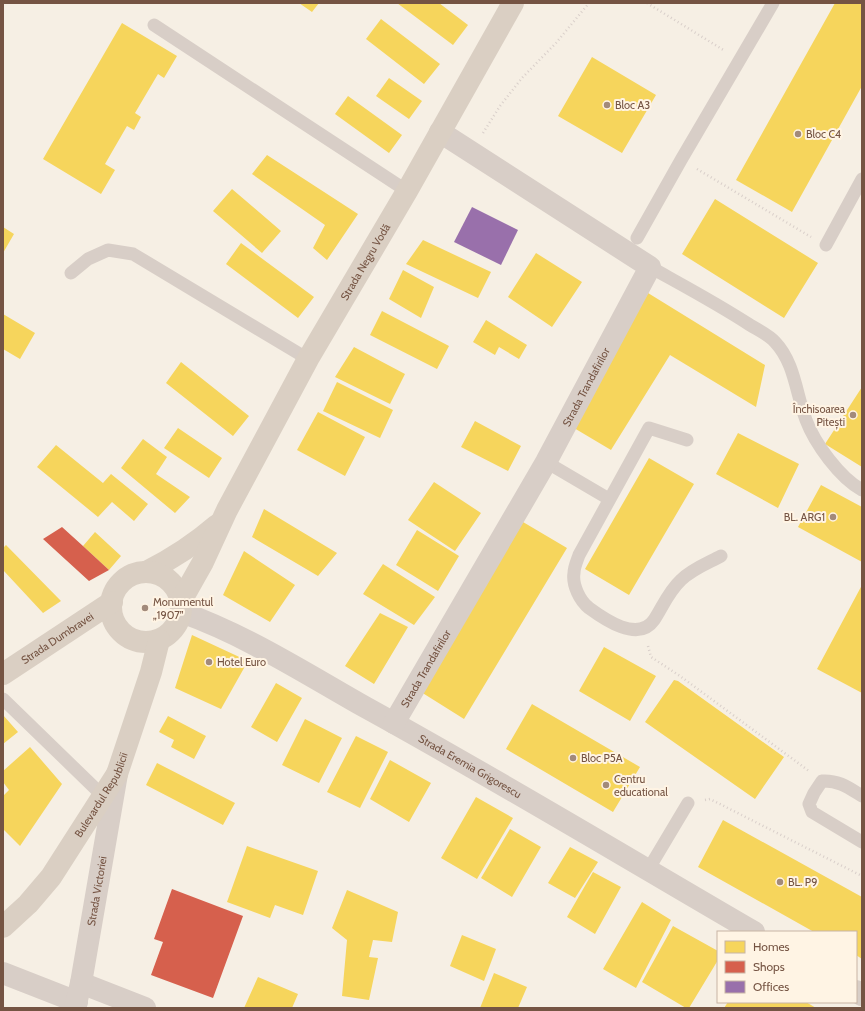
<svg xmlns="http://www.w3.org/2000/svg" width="865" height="1011" viewBox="0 0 865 1011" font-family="Cabin,sans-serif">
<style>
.homes{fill:#f6d55c}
.shops{fill:#d6604d}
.offices{fill:#9970ab}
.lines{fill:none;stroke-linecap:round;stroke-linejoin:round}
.path{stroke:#d9cfca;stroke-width:2.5;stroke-dasharray:1 3;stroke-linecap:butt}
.lane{stroke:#d8cec7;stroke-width:13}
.street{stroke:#d8cec7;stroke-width:22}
.primary{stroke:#dacfc3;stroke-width:22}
.poi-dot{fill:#a28a7b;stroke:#fff4e4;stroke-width:1.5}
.labels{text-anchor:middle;stroke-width:4;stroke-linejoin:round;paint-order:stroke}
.poi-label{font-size:11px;fill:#755443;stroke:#fff4e4;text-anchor:start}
.street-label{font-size:11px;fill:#755443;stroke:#fff4e4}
</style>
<rect width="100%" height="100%" fill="#f6efe4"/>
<!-- homes -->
<path class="homes" d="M299,3h20l-7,9z
M397,3h42l29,22 -15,20z
M835,3h27v83l-70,126 -56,-32z
M381,19l59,45 -16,20 -58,-45z
M122,23l55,33 -13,22 -6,-4 -23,39 6,4 -7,13 -7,-4 -22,38 10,6 -14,24 -58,-35z
M592,57l64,38 -34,58 -64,-37z
M389,78l33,23 -13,18 -33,-23z
M348,96l54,39 -13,18 -54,-39z
M267,155l91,59 -31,46 -14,-12 12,-23 -73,-51z
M232,189l49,42 -19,22 -49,-42z
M715,199l103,64 -34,55 -102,-64z
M3,227l11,7 -11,19z
M423,240l68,32 -13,26 -72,-34z
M241,243l73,54 -16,21 -72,-54z
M536,253l46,29 -30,45 -44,-30z
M403,270l31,17 -13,31 -32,-19z
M648,293l117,72 -9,42 -86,-52 -59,95 -37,-22z
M382,311l67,35 -12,23 -67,-34z
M3,314l32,19 -15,26 -17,-10z
M486,320l41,25 -8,14 -20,-12 -4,8 -22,-13z
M354,347l51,27 -15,30 -55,-27z
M181,362l68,54 -16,20 -67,-53z
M337,382l56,28 -13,28 -57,-27z
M862,387v80l-37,-23z
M318,412l47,25 -20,39 -48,-26z
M475,421l46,25 -13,25 -47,-24z
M178,428l44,30 -13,20 -45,-30z
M738,433l61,31 -21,44 -62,-34z
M143,439l24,18 -11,17 34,23 -15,16 -54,-45z
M56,445l47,38 8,-9 37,30 -14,17 -22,-19 -14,15 -61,-50z
M649,458l45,26 -65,111 -44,-26z
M434,482l47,31 -26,38 -47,-31z
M821,485l41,22v55l-64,-35z
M264,509l73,44 -19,23 -66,-39z
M523,522l44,26 -103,171 -43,-27z
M417,530l42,26 -21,35 -42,-26z
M95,532l26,24 -12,14 -26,-24z
M6,545l55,56 -18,12 -40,-43v-22z
M244,551l51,34 -25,37 -47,-27z
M383,564l52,33 -21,28 -51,-31z
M862,585v108l-45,-24z
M380,613l28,14 -34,57 -29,-18z
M192,635l56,26 -27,48 -46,-21z
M604,647l52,29 -26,45 -51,-30z
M674,680l4,1 106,76 -29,42 -110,-77z
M276,683l26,15 -25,44 -26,-15z
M532,704l108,63 -27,45 -107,-63z
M3,715l15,17 -15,12z
M168,716l38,20 -12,23 -23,-12 3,-7 -15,-8z
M305,719l37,19 -23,45 -37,-18z
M356,736l32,16 -28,56 -33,-16z
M30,747l32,37 -42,62 -17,-17v-33l6,-6 -6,-8v-11z
M390,760l41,23 -22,39 -39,-23z
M157,763l78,40 -12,22 -77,-40z
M476,797l37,21 -36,61 -36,-21z
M723,820l139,77v62l-6,-4v-23h-42l-116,-65z
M510,829l31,18 -29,50 -31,-19z
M247,846l71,25 -15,44 -28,-10 -5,13 -43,-16z
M570,847l28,15 -23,36 -27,-15z
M593,872l28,15 -26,47 -28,-17z
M347,890l51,22 -6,30 -19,-2 -4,17 9,1 -9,42 -27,-4 5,-56 -15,-12z
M642,902l29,18 -35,68 -33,-19z
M673,926l45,25v9l-29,48h-3l-44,-26z
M462,935l34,14 -12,32 -34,-15z
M494,973l33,14 -9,21h-38z
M258,977l40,17 -6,14h-48z
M728,1002h78l10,6h-92z"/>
<!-- shops -->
<path class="shops" d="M62,527l21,19 26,24 -20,11 -46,-42z
M172,889l71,27 -30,82 -62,-23 12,-33 -9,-3z"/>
<!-- offices -->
<path class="offices" d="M472,207l46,23 -17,35 -47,-23z"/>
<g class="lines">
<!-- path -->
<path class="path" d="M647,3l78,48
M483,133l17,-27 22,-28 34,-35 33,-40
M697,169l114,68
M648,646l3,11 29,19 129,95
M705,800l5,-1 152,77"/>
<!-- lane -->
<path class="lane" d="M154,25l253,166
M637,238l44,-78 92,-157
M826,245l36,-66
M650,267c34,19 68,37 100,58 8,5 19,10 25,17 20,21 21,52 31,78 9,24 34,58 56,70
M71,273l17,-14 20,-9 25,4 175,105
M687,440l-38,-12 -70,127c-2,6 -5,12 -5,18 -2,12 6,28 15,35 15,11 49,35 65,12 9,-14 15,-29 27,-40 11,-11 27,-17 40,-24
M546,462l63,37
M3,699l100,97
M862,796c-13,-8 -23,-16 -40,-15l-8,12 -5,11 3,8 50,30
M648,870l40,-67"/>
<!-- street -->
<g class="street">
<path id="s1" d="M181,612c65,23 124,61 184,95 131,72 260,150 389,225"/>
<path id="s2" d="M394,723l152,-261 104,-195 -210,-135"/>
<path d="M3,973l74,29"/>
<path d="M81,983l64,25"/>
<path d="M856,991l6,4"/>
<path id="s3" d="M75,1008l6,-25 36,-209"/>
</g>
<!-- primary -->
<g class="primary">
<path d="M146,572c26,-13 49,-28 71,-47"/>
<circle cx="146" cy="607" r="35"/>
<path id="s4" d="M181,601l22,-39 24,-52 81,-151 99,-168 106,-188"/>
<path id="s5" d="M3,674l109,-72"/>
<path id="s6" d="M3,927l25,-23 23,-27 66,-103 34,-102 8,-32"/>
</g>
</g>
<!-- markers -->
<g class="poi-dot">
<circle cx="607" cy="105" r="4"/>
<circle cx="798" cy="134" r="4"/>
<circle cx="853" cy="415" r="4"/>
<circle cx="833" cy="517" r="4"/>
<circle cx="145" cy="608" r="4"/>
<circle cx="209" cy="662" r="4"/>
<circle cx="573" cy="758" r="4"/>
<circle cx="606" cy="785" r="4"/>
<circle cx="780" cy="882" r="4"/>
</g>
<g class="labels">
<!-- poi labels -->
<g class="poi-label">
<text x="615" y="109">Bloc A3</text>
<text x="806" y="138">Bloc C4</text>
<text x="845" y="413" text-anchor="end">Închisoarea<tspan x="845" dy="13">Pitești</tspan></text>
<text x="825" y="521" text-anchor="end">BL. ARG1</text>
<text x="153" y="606">Monumentul<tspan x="153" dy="13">„1907”</tspan></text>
<text x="217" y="666">Hotel Euro</text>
<text x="581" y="762">Bloc P5A</text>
<text x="614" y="783">Centru<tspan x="614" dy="13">educational</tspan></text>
<text x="788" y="886">BL. P9</text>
</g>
<!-- street labels -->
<g class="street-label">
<text dy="4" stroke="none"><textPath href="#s4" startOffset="386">Strada Negru Vodă</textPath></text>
<text dy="4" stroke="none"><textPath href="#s2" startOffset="387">Strada Trandafirilor</textPath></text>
<text dy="4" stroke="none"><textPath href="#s5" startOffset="65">Strada Dumbravei</textPath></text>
<text dy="4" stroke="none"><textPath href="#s2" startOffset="63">Strada Trandafirilor</textPath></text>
<text dy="4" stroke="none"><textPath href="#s1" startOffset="328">Strada Eremia Grigorescu</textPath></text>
<text dy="4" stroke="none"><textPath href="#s6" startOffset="166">Bulevardul Republicii</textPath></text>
<text dy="4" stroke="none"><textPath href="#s3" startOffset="119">Strada Victoriei</textPath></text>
</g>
</g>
<!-- border -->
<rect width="865" height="1011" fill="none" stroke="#755443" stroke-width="8"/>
<!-- legend -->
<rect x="717" y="931" width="140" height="72" fill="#fff4e4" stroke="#c8b4a4"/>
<rect x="725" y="941" width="20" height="12" fill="#f6d55c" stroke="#c8b4a4"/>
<text x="753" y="951" font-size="12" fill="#755443">Homes</text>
<rect x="725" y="961" width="20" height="12" fill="#d6604d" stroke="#c8b4a4"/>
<text x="753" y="971" font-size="12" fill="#755443">Shops</text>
<rect x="725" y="981" width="20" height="12" fill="#9970ab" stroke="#c8b4a4"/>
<text x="753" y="991" font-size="12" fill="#755443">Offices</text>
</svg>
